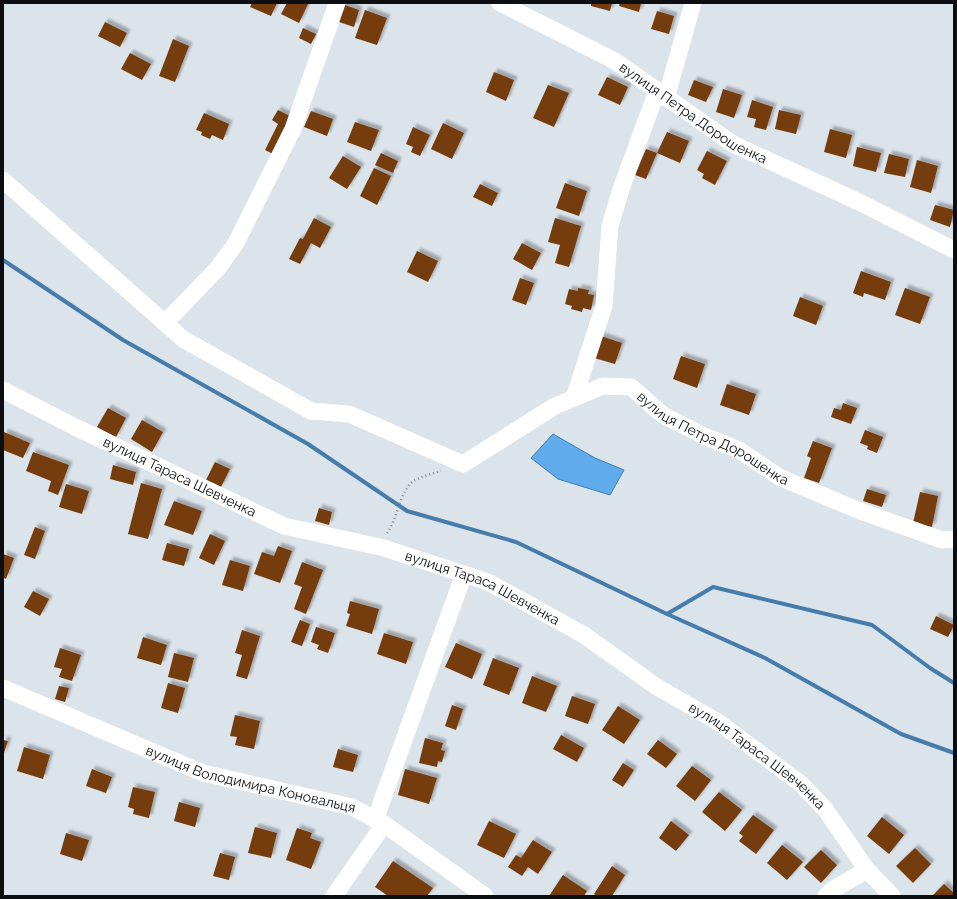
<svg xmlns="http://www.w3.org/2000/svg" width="957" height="899" viewBox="0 0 957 899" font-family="Raleway,sans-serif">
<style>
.water{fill:#5fabec;stroke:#467caa}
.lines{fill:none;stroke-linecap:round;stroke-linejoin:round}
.stream{stroke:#467caa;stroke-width:4}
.building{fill:#743c0b;filter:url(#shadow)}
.path{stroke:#83888e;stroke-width:2.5;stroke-dasharray:1 3;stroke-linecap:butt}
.minor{stroke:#fff;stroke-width:17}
.labels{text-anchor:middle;stroke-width:4;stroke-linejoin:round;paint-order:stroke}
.street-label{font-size:14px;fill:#0c0e11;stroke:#dbe3eb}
</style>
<defs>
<filter id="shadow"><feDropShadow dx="3.5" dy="-3.5" stdDeviation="1" flood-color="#0004"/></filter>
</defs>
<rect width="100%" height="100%" fill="#dbe3eb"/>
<!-- water -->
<path class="water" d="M553,434l42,24 29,12 -14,25 -52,-16 -27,-21z"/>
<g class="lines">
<!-- stream -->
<path class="stream" d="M3,260l120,80 185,104 99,67 109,31 151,72 46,-27 159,38 58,43 24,15
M667,614l98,44 136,76 53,19"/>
</g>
<!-- building -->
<path class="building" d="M252,3h25l-6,13 -21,-9z
M287,3h18l3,1 -9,19 -18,-9z
M591,3h21l-2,8 -19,-5z
M620,3h21l-2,9 -20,-6z
M342,4l17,6 -5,17 -18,-6z
M365,10l22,8 -10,27 -22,-7z
M657,11l17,5 -5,18 -18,-5z
M105,22l22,11 -7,14 -22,-11z
M303,28l13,6 -5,10 -12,-6z
M173,39l16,7 -14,36 -16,-6z
M130,53l21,11 -9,16 -21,-11z
M494,72l20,8 -8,21 -20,-9z
M607,77l21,10 -8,18 -22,-10z
M694,80l19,7 -7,15 -18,-7z
M548,85l21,8 -15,34 -21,-9z
M723,89l19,6 -8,23 -18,-6z
M752,100l21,7 -7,23 -12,-3 2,-8 -9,-2z
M278,110l16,8 -19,37 -10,-5 13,-26 -6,-4z
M779,110l22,5 -5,19 -21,-5z
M311,111l22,8 -6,17 -23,-9z
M204,113l25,11 -6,16 -11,-5 -2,4 -9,-4 1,-3 -6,-2z
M355,122l24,8 -8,21 -24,-9z
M443,123l21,10 -12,26 -21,-10z
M413,127l17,8 -10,21 -9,-4 2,-5 -7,-3z
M830,129l22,6 -6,23 -22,-6z
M667,132l22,9 -9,22 -23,-10z
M857,147l24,6 -5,19 -23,-6z
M646,149l11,4 -11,26 -11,-4z
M707,151l20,10 -12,24 -13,-7 2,-4 -7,-4z
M381,153l17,8 -5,12 -18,-8z
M889,154l20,5 -4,18 -21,-4z
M343,156l18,11 -14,22 -18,-11z
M917,160l21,6 -7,27 -21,-6z
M374,168l17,8 -14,29 -17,-9z
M565,183l22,8 -8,25 -23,-8z
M480,184l18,9 -6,13 -19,-9z
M935,205l19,5 -4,17 -20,-7z
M314,218l17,9 -11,21 -9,-5 -11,21 -11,-5 11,-21 3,1z
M555,218l26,8 -12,41 -14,-4 5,-18 -12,-3z
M522,243l19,10 -9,17 -19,-11z
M417,251l21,10 -10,21 -21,-10z
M861,271l30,11 -6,18 -21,-7 -1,4 -10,-4z
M520,278l14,5 -8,22 -14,-5z
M578,288l11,2 -1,4 6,1 -3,15 -8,-2 -1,4 -11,-3 1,-3 -7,-2 4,-15 9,2z
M905,288l25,9 -10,27 -25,-9z
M800,297l23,9 -7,19 -23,-9z
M601,336l21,7 -7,21 -21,-6z
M681,356l24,8 -8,24 -24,-9z
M727,384l29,10 -7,21 -29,-10z
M843,403l14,5 -6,16 -20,-7 3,-9 7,2z
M108,408l18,10 -10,19 -19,-10z
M142,420l21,12 -11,20 -21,-13z
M865,430l18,7 -6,16 -10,-4 1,-3 -8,-3z
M4,432l26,11 -7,15 -20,-8z
M813,441l19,7 -13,35 -15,-5 7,-20 -4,-2z
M33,452l36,13 -11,30 -10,-4 3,-10 -25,-10z
M215,462l15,7 -9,18 -15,-7z
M113,465l23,7 -3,13 -23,-6z
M141,483l21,6 -14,50 -20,-5z
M66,484l23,7 -7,23 -23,-7z
M867,489l19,6 -4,12 -19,-6z
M920,492l18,4 -6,31 -19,-4z
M174,501l28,10 -9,24 -29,-10z
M319,508l13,4 -3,13 -14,-4z
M35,527l10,4 -10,28 -11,-4z
M210,534l15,7 -11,24 -15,-7z
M167,543l22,6 -5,17 -22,-6z
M278,546l14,5 -12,32 -26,-9 8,-22 12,4z
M3,554l11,4 -8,21 -3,-2z
M230,560l20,6 -7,25 -21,-6z
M302,562l21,8 -17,44 -12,-5 8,-22 -8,-3z
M33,591l16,8 -9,17 -16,-9z
M350,601l29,8 -7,25 -26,-8 4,-12 -3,-1z
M936,616l18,9 -6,12 -18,-8z
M300,620l10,4 -8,22 -11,-4z
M316,627l19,6 -7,20 -11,-4 2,-4 -8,-3z
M242,630l18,6 -13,43 -11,-3 6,-21 -7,-2z
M384,633l29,9 -7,22 -29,-10z
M143,637l24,8 -6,20 -24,-7z
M456,643l26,11 -10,25 -27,-12z
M60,648l21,7 -9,26 -13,-4 3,-8 -8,-2z
M174,653l20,5 -6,24 -20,-5z
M493,658l26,10 -10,27 -26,-10z
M532,676l25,10 -11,26 -24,-9z
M168,683l17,5 -7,25 -17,-5z
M59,686l10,2 -4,14 -10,-3z
M572,696l23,8 -7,20 -23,-8z
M452,705l11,4 -7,21 -11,-4z
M618,706l22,14 -16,24 -22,-14z
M235,715l25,6 -6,28 -19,-4 2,-8 -7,-1z
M561,735l23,13 -7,14 -24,-13z
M425,738l18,5 -2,7 4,1 -3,11 -4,-1 -1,6 -18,-4z
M3,740l5,1 -5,15z
M658,740l19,14 -11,14 -19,-14z
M24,747l26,8 -7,24 -26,-8z
M338,749l20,6 -5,17 -20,-5z
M623,763l11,7 -11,17 -11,-7z
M692,766l19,14 -16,21 -19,-15z
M92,769l20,8 -6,16 -20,-7z
M405,769l32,9 -8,26 -31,-9z
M133,787l22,5 -6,26 -16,-4 1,-5 -6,-2z
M719,792l23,18 -17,21 -23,-19z
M179,802l21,6 -5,19 -21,-6z
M753,815l21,15 -18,24 -17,-13 4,-5 -4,-3z
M882,817l22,18 -15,19 -22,-18z
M489,821l27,13 -12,24 -27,-13z
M671,821l18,14 -13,16 -17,-13z
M255,827l22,6 -6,25 -23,-5z
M297,828l15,5 -2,5 11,4 -10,27 -25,-9z
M66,833l23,7 -7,21 -22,-7z
M533,840l19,12 -14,22 -10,-7 -6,9 -14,-9 8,-12 5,3z
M782,845l21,17 -16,18 -20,-17z
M915,848l16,16 -18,19 -17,-17z
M821,850l16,15 -16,18 -17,-16z
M220,853l15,4 -6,23 -16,-4z
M393,861l40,27 -6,8h-39l-13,-9z
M612,866l13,9 -13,21h-15l-3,-2z
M563,875l24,16 -3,5h-35z
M944,884l10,9v3h-22z"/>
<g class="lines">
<!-- path -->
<path class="path" d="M387,533c11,-15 11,-37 25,-51 5,-4 22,-9 29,-11"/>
<!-- minor -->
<g class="minor">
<path id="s1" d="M500,3l115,58 118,83 126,58 95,48"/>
<path d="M666,98l27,-95"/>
<path id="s2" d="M3,180l180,159 128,72 38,3 114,50 92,-58 48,-20 28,1 32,28 41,21 35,14 40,27 81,34 82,29 12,-1"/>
<path d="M165,323l53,-55 18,-25 57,-114 44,-126"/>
<path id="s3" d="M3,390l72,37 209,99 100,22 104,34 96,53 73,52 61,35 83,62 24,25 42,61 25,26"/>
<path d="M574,398l30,-92 6,-80 11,-37 36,-98"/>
<path id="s4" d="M3,688l200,85 149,34 32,17 101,72"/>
<path d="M375,820l89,-246"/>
<path d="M334,896l50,-72"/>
<path d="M826,896l6,-6 35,-20"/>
</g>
</g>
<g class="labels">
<!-- street labels -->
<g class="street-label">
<text dy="5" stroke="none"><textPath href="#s1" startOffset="223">вулиця Петра Дорошенка</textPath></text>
<text dy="5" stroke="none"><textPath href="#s2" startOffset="836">вулиця Петра Дорошенка</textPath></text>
<text dy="5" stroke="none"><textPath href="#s3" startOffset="197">вулиця Тараса Шевченка</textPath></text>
<text dy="5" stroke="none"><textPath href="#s3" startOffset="521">вулиця Тараса Шевченка</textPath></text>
<text dy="5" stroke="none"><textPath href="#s3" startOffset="845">вулиця Тараса Шевченка</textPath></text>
<text dy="5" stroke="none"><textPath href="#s4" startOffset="265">вулиця Володимира Коновальця</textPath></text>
</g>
</g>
<!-- border -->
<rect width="957" height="899" fill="none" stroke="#0c0e11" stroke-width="8"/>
</svg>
